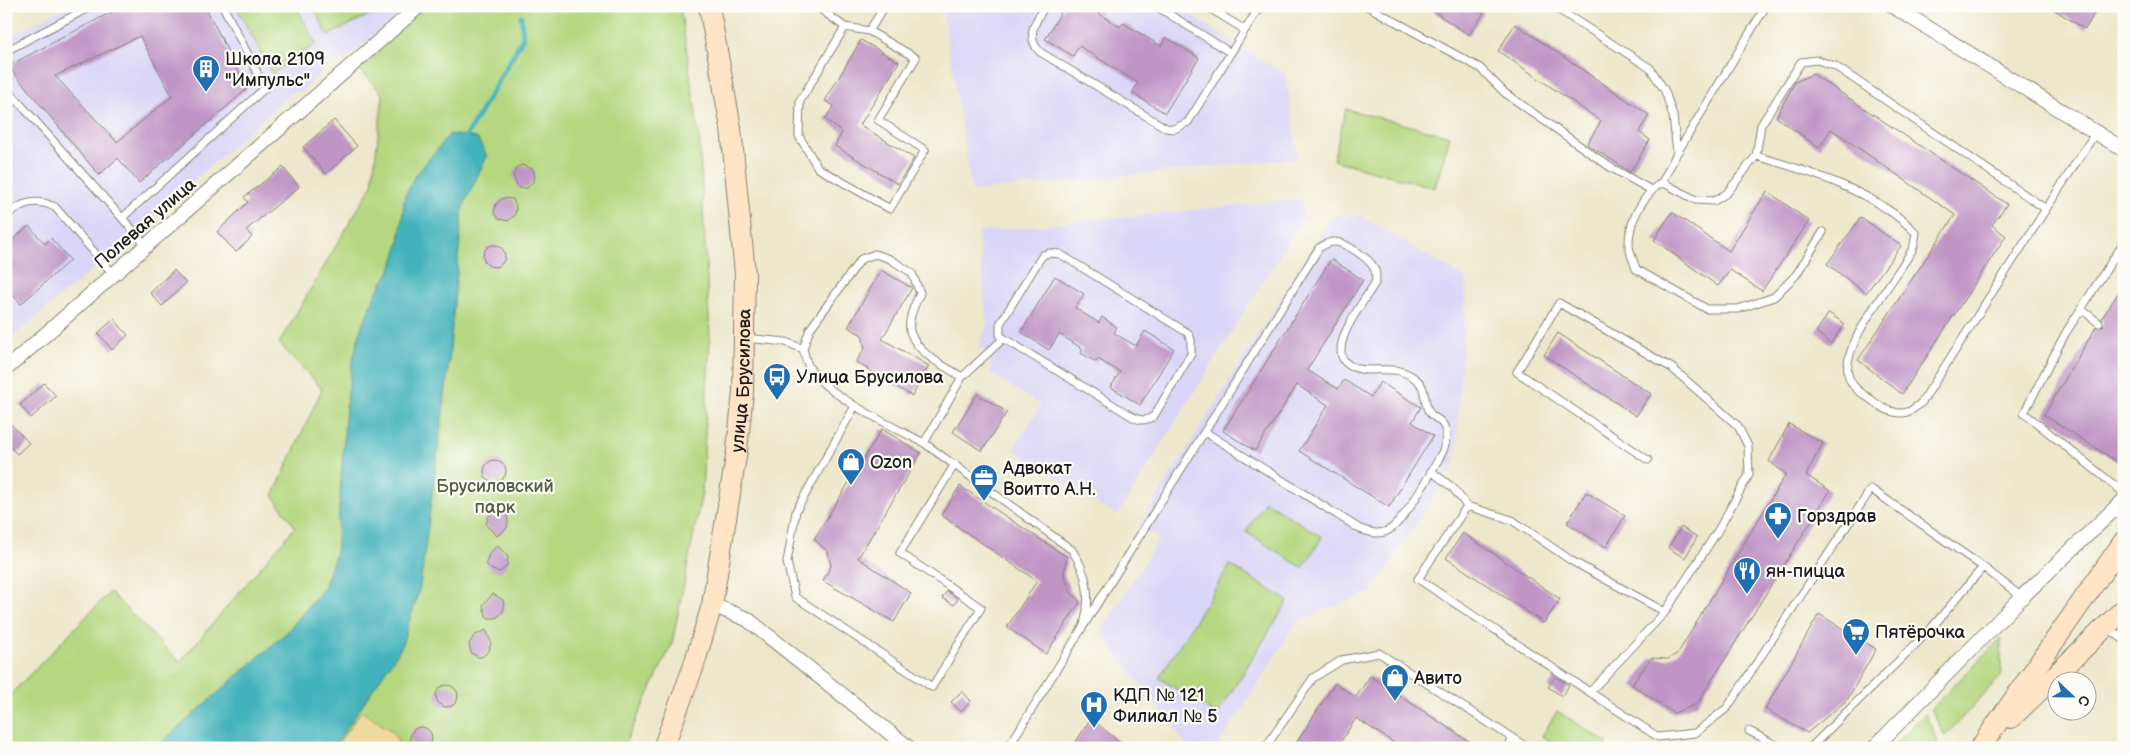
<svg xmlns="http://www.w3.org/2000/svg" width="2130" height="754" viewBox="0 0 2130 754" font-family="'Balsamiq Sans',sans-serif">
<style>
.built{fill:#dad6f7}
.green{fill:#b4d77f;stroke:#687a4e}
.sand{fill:#eeda9e;stroke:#857b5d}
.water{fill:#42b2bc;stroke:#2f676c}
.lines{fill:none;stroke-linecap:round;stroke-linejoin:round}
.stream{stroke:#42b2bc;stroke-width:5}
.building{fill:#bf95c6;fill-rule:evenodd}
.lane-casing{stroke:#848274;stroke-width:9}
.street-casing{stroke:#848274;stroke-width:16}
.secondary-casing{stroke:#848274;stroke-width:22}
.lane{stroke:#fff;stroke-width:7}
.street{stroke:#fff;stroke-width:14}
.secondary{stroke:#ffe4c6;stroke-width:20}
.labels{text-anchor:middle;stroke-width:4.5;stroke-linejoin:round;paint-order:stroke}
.poi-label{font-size:18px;fill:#1c1c1c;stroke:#fdfcf7;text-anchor:start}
.street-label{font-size:18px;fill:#1c1c1c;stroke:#fdfcf7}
.park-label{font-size:18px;fill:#515d3f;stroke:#fdfcf7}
</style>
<rect width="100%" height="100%" fill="#fdfcf7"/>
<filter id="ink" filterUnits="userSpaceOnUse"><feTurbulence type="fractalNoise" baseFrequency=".02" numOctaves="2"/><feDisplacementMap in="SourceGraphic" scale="10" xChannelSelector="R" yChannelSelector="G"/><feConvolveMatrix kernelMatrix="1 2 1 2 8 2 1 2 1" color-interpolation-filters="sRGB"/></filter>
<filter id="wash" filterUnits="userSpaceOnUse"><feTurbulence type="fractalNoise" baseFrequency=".0096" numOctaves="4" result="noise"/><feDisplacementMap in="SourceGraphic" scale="20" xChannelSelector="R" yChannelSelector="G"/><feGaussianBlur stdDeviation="1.12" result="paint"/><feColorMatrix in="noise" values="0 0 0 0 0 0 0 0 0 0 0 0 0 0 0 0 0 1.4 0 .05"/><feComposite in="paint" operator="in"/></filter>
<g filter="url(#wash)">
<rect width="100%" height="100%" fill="#ede7cb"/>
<!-- built -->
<path class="built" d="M68,6h335l-7,13 -50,41 -14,2 -31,30h-8l-167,149 -120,101v-304z
M942,6h234l110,69 12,83 -326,33z
M1301,199l2,19 -186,298 -104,-66 28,-45 -50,-31 -1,-14 -11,-15 8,-21 -9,-92z
M1332,216h28l107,63 -12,184 -83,129 -74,28 -81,128h-28l-88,-116 58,-93 -20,-13z"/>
<!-- green -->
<path class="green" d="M236,6h60l20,38 -44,30z
M313,6h73l-58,30z
M425,6h255l19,129 11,202 -8,155 -30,152 -49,104h-617v-49l104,-107 70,70 115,-135 -22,-31 49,-107 -43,-46 93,-158 11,-90 -26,-29z
M1346,109l104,27 -15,52 -102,-28z
M1265,501l57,36 -19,31 -57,-36z
M1230,565l58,36 -71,114 -58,-37z
M2001,638v38l-56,60 -14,-27z
M1557,711l51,32 -3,5h-45l-18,-12z
M1925,714l13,28 -8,6h-39z"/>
<!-- sand -->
<path class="sand" d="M361,711l31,20 10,17h-67z"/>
<!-- water -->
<path class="water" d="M450,134l27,4 10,18 -24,51 -16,174 -27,206 -19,61 -68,100h-178l131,-115 38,-45 12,-35 10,-148 6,-42 9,-35 15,-35 15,-24 8,-26 6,-48 10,-19z"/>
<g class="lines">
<!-- stream -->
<path class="stream" d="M463,142l60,-104 -2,-22"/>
</g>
<g id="blocks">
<!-- building -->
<path class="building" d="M123,6h82l42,83 -108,94 -21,-25 -19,17 -91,-109zM140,36l32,60 -55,46 -62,-66z
M1065,6h38l-4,8 21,13 3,-4 38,23 5,-9 33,21 -34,55 -33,-20 6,-10 -59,-37 -6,10 -28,-17z
M1425,6h50l9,7 -15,22z
M2048,6h51l-14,23z
M1515,24l134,91 -10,17 11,8 -20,32 -43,-28 14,-23 -103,-70z
M861,40l38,22 -39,63 54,33 -16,26 -63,-38 7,-14 -17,-13 9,-13 -9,-5z
M1813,74l194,130 -15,21 14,11 -104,158 -44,-34 97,-145 -124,-86 -12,19 -43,-31 19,-35z
M334,120l23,26 -31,28 -23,-27z
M522,165l11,4 2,7 -2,6 -6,6h-9l-5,-13 4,-8z
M283,167l16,20 -53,43 6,7 -16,15 -19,-20 31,-30 -4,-5z
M1767,191l42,30 -47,70 -32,-21 -12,16 -64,-46 18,-28 57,39z
M503,198l10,1 3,7 -1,9 -7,6 -9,-2 -5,-6 2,-9z
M1861,217l40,29 -35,47 -39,-29z
M29,226l16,18 6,-6 19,22 -49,44 -9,-10 -6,5v-54z
M483 256a11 11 0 1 1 22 0a11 11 0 1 1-22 0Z
M1331,259l32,21 -56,90 31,19 6,-9 27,17 9,-15 41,25 -9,15 21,14 -44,71 -90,-56 29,-46 -31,-20 -42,66 -32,-20z
M174,270l12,13 -24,23 -12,-13z
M881,270l31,18 -30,51 47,27 -17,30 -56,-34 9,-14 -3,-13 -14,-8z
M1055,276l29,18 -9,14 24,15 3,-6 15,10 -3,6 22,13 9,-15 29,18 -34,56 -29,-18 9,-15 -22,-13 -2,3 -15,-9 2,-4 -24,-15 -10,16 -28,-18z
M2124,284v173l-5,6 -75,-48 52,-88 7,-1 -1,-8z
M1829,313l16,11 -14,20 -15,-12z
M114,319l14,16 -16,15 -14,-17z
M1558,333l93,61 -15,22 -92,-61z
M44,383l12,13 -25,22 -11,-13z
M977,394l30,18 -25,39 -29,-19z
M6,419l23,24 -12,11 -11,-11z
M1789,424l34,19 -17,32 24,16 -133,213 -23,9 -42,-28 19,-27 17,1 10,-6 108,-179 -17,-13z
M882,429l39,24 -63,105 53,35 -17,29 -71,-41 8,-15 -3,-14 -14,-13z
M484 471a11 11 0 1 1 22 0a11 11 0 1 1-22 0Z
M960,486l107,71 -3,17 6,17 10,11 -34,52 -39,-27 30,-46 -96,-66z
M1586,492l39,24 -19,31 -39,-24z
M495,511l12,4 1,7 -1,6 -10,8 -11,-11 2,-8z
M1681,527l16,10 -12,21 -17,-10z
M1463,533l97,66 -16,24 -98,-65z
M497,545l11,12 -1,9 -7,6 -8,-2 -6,-6 2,-8z
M947,591l11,8 -4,6 -12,-7z
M493,594l10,6 1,7 -1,5 -7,6h-9l-4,-13z
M1819,614l57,35 -29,51 -40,33 -42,-24z
M486,630l5,12 -2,9 -7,6h-4l-7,-4 -2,-9 5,-8z
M1370,676l109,72h-77l-46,-30 -19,30h-34l-7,-5 39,-60 21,14z
M1555,677l14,8 -7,11 -14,-9z
M436 696a11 11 0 1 1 22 0a11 11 0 1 1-22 0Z
M962,691l9,10 -10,11 -10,-10z
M1091,718l35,30h-54z
M410 738a11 11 0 1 1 22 0a11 11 0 1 1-22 0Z"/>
</g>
</g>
<g filter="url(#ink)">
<use href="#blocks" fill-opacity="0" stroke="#848274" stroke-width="1"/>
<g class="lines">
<defs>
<path id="lane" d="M816,6l29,21 24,4 47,27 -38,62 47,30 -35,59 -72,-41 -19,-32 1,-35 45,-74
M1045,6c-10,16 -20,30 -5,46l126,76 8,1 14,-7 57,-92
M1156,6l75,47
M1206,6l39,24 15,-24
M1367,6l113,62 25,25 105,74 41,23
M1553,6l97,62 15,23 8,25 4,37 89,-147
M869,31l16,-25
M6,51l86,-45
M6,88l141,158
M1677,153l-15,29 34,18 18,1 13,-8 29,-37 5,-31 40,-63 16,-2 18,6 211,143 -124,193c-12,11 -19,14 -34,8 -7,-2 -13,-7 -19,-12 -7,-4 -16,-11 -19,-18 -16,-31 50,-105 63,-132 2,-5 2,-11 3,-15 -39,-41 -107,-62 -160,-77
M1662,182c-19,13 -34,40 -33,64 1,8 5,16 7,23l71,40h31l36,-12 22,-22 27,-43
M2046,209l50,-77
M6,216c16,-14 30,-18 49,-9l59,68
M122,218l143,-130 -42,-82
M1049,253l11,1 128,79 3,7v14l-37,62c-8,5 -13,5 -21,1l-133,-81v-12l38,-62 5,-7z
M2081,309l-16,25 -41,79 100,80
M2099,323l-18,-14 43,-67
M746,338l40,4 17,7 7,-20 51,-70 14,-5 15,5 22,14 8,20c-5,11 -14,29 -9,41 8,21 34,32 51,43l-38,66c-28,-15 -101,-49 -115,-76 -3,-5 -4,-12 -6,-18
M962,377l41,-38
M855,406l-59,105 -9,51 8,35 137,90 49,-79 -81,-55 55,-89
M924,443l148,107c16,24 19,47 12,75l-76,123
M1431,471l22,17 14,18
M1665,612l-93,-51 -60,-41 -45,-14 -49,73 240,158 37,-4 32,-25 144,-219 112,78 39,30
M1084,625l235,-377c5,-3 9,-6 15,-6 11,0 35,16 40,26 3,5 2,10 1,15 -14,24 -66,85 -5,87 19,0 31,-3 47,10 10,8 6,22 12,32 3,5 8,6 12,10 7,7 5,20 2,29 -10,18 -39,73 -56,80 -10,4 -18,1 -27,-2l-155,-97
M2108,628l16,12
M1590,692l75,-80 52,-80 32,-57 -1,-29 -10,-20 -66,-58 -113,-65 -42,69 131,88
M1749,731l33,17
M1265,748l48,-70 29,-18 37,-7 149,95
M1508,748l5,-10
M1810,748l119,-117 54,-64"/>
<path id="street" d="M1893,6l231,144
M6,369l413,-363
M712,605l35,14 162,129
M1874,748l148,-151 102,-97"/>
<g id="secondary">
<path d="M2011,718l113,-109"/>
<path id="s1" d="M663,748l30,-80 19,-63 25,-155 6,-58 2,-118 -14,-146 -22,-122"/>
<path d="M1980,748l144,-207"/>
</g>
</defs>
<!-- lane casing -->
<use href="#lane" class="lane-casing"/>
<!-- street casing -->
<use href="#street" class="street-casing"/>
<!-- secondary casing -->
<use href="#secondary" class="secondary-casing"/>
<!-- lane -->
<use href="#lane" class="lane"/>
<!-- street -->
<use href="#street" class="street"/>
<!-- secondary -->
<use href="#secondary" class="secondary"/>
</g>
</g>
<!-- icons -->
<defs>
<symbol id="building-pin" viewBox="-11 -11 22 30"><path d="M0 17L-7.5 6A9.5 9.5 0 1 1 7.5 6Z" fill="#1f6fb2" stroke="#fdfcf7"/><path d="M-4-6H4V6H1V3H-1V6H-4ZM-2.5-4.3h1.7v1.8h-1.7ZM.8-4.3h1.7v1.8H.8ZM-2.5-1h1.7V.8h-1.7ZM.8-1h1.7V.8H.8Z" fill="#fff"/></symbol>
<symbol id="bus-pin" viewBox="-11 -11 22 30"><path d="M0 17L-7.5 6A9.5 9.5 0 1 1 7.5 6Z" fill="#1f6fb2" stroke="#fdfcf7"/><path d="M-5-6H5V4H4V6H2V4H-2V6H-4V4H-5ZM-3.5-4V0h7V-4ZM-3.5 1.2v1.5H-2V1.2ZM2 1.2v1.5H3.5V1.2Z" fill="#fff"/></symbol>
<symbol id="shop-pin" viewBox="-11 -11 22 30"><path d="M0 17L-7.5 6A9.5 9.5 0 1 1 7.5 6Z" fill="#1f6fb2" stroke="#fdfcf7"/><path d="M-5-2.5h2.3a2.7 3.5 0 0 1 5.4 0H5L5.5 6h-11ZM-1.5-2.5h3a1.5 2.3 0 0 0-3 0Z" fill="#fff"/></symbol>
<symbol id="office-pin" viewBox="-11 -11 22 30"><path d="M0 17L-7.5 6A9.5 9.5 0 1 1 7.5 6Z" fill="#1f6fb2" stroke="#fdfcf7"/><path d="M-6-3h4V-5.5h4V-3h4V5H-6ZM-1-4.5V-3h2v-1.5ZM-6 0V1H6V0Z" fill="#fff"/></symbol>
<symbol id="pharmacy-pin" viewBox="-11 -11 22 30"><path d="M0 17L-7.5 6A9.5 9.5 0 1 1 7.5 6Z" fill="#1f6fb2" stroke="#fdfcf7"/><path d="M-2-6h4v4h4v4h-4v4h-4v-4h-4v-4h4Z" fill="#fff"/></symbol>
<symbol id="restaurant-pin" viewBox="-11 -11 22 30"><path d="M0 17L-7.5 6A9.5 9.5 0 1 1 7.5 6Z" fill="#1f6fb2" stroke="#fdfcf7"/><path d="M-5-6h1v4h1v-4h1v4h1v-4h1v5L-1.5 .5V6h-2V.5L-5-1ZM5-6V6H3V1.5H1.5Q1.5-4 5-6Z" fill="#fff"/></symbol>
<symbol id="supermarket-pin" viewBox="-11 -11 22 30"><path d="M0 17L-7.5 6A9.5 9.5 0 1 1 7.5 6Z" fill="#1f6fb2" stroke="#fdfcf7"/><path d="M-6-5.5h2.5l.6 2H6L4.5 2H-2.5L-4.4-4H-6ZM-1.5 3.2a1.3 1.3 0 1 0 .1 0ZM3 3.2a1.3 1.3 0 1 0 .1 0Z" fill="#fff"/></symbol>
<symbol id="hospital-pin" viewBox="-11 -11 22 30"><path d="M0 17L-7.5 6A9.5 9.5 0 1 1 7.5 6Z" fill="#1f6fb2" stroke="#fdfcf7"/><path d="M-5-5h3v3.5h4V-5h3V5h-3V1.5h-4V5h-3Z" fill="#fff"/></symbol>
</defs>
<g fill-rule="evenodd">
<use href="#building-pin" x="190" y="53" width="32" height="43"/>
<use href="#bus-pin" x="761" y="361" width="32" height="43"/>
<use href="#shop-pin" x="835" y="446" width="32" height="43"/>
<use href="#office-pin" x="968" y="462" width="32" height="43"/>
<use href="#pharmacy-pin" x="1762" y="500" width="32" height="43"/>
<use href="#restaurant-pin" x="1731" y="555" width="32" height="43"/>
<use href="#supermarket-pin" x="1840" y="616" width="32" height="43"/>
<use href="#shop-pin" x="1379" y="662" width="32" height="43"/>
<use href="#hospital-pin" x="1078" y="689" width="32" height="43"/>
</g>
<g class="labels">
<!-- poi labels -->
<g class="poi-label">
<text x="225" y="65">Школа 2109<tspan x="225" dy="21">"Импульс"</tspan></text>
<text x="796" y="383">Улица Брусилова</text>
<text x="870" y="468">Ozon</text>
<text x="1003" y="474">Адвокат<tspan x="1003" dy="21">Воитто А.Н.</tspan></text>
<text x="1797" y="522">Горздрав</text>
<text x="1766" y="577">ян-пицца</text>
<text x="1875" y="638">Пятёрочка</text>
<text x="1414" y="684">Авито</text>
<text x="1113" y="701">КДП № 121<tspan x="1113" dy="21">Филиал № 5</tspan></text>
</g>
<!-- street labels -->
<g class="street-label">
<text transform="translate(145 223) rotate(-41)" y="6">Полевая улица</text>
<text dy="6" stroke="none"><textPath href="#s1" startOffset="378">улица Брусилова</textPath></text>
</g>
<!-- park labels -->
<g class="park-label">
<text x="495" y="492">Брусиловский<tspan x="495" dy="21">парк</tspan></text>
</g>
</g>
<!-- margin -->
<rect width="2130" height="754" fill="none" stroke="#fdfcf7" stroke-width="25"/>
<!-- north arrow -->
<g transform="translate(2072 696) rotate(112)"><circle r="24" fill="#fdfcf7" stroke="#a3a29f"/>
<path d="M0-4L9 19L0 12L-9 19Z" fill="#1f6fb2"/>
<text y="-8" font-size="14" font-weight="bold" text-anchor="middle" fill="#1c1c1c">С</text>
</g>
</svg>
